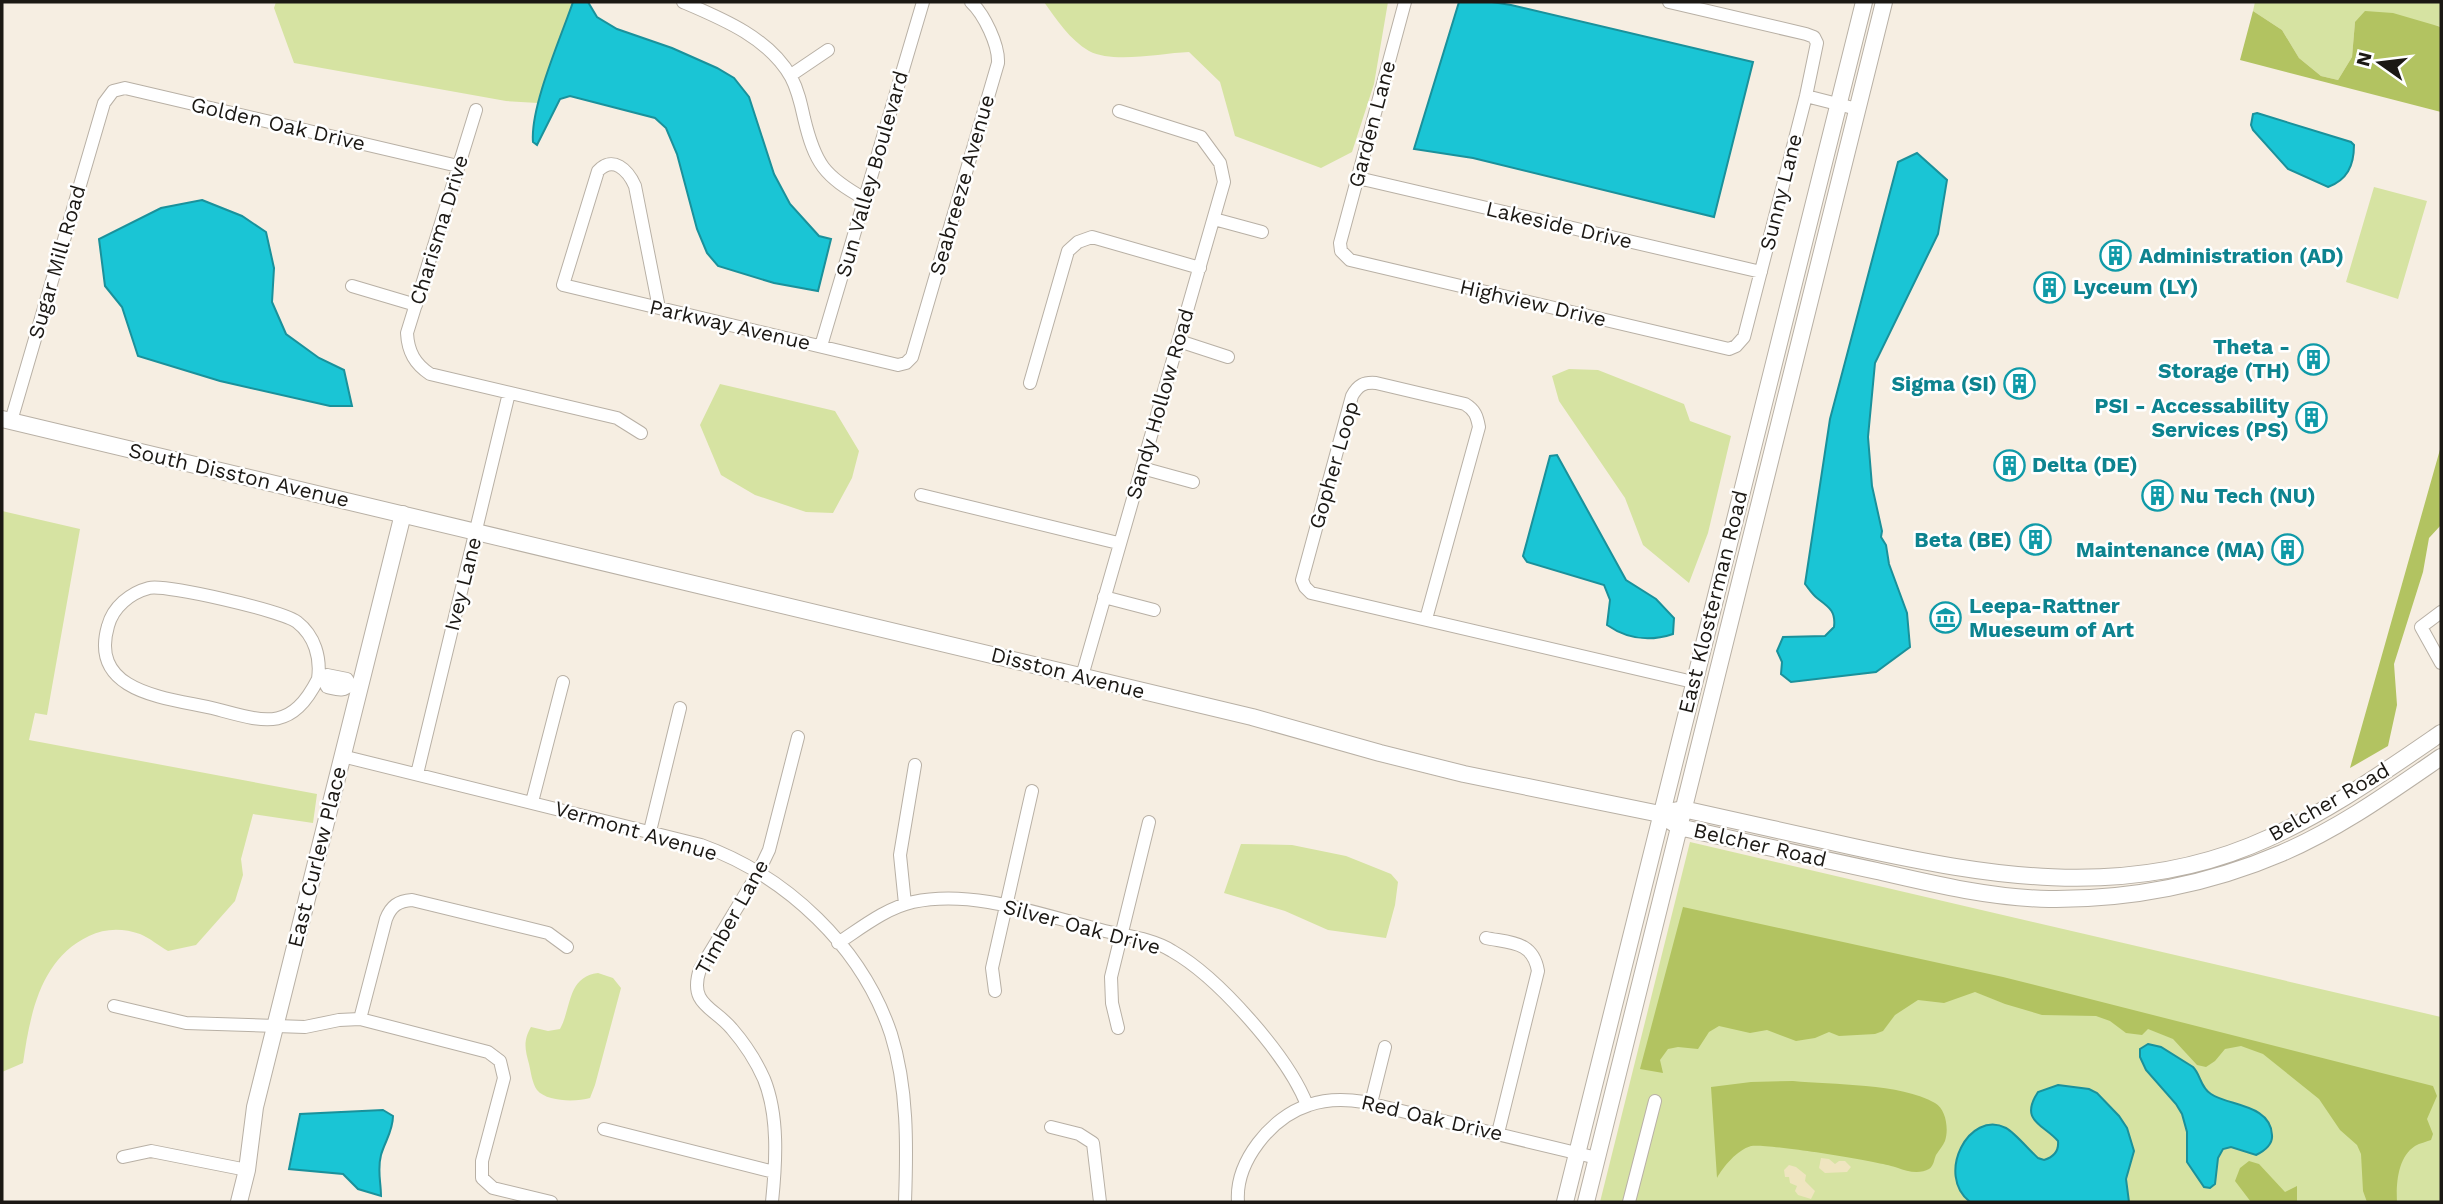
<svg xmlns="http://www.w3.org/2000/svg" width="2443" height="1204" viewBox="0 0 2443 1204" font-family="'Work Sans',sans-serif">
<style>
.green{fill:#d6e3a2}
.forest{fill:#b2c361}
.sand{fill:#efe5c0}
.water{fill:#1ac5d5;stroke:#1a919b;stroke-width:2}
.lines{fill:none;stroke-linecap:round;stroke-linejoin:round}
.street-casing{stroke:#b8b0a5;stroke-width:14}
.secondary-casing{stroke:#b8b0a5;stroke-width:18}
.street{stroke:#fff;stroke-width:12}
.secondary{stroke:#fff;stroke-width:16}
.labels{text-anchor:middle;stroke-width:5;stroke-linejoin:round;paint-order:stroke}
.street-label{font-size:21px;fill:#1b1814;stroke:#fff}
.culture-label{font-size:21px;font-weight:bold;fill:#0d838f;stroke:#fff;text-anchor:start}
</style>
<rect width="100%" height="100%" fill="#f6eee2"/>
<!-- green -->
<path class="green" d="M276,2h297l-35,101 -32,-2 -212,-38 -20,-55z
M1044,2h344l-14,82 -22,68 -31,16 -86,-32 -15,-54 -31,-30c-28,1 -75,12 -100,-1 -19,-11 -33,-32 -45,-49z
M2255,2h186v24l-86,-4 -3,35 -14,23 -17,-4 -22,-18 -17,-28 -29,-19z
M2374,187l53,14 -29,98 -52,-17z
M1569,369l29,1 86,34 6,17 41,15 -23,97 -19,50 -46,-38 -18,-47 -66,-97 -7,-25z
M720,384l115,27 24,40 -7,27 -19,35 -27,-1 -51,-17 -34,-20 -21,-50z
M2,511l78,18 -33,186 -12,-2 -6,27 288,54 -4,29 -60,-9 -12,45 2,16 -8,26 -39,44 -28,6c-9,-5 -18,-13 -28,-17 -17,-6 -35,-6 -51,2 -49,23 -59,79 -66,127l-21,9z
M1690,842l751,175v185h-841z
M1241,844l51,1 54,11 45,18 7,8 -3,23 -9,33 -58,-8 -43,-19 -61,-18z
M598,973l15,5 8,10 -26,97 -5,13c-14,4 -43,4 -53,-8 -5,-7 -6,-18 -8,-26 -4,-15 -6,-23 2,-37l17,4 12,-2c12,-22 7,-52 38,-56z"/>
<!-- forest -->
<path class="forest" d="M2253,11l29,19 17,28 22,18 17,4 14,-23 3,-35 10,-11 28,2 48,14v85l-201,-52z
M2441,446v79l-12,13 -6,34 -29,92 3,41 -9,41 -38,22z
M1683,907l320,70 430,109 4,10 -10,23 6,15 -2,6c-5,2 -11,3 -16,6 -17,11 -19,37 -18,56h-30l-4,-11 -2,-37 -4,-9 -17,-15 -21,-31 -56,-45 -22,-8 -16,3 -10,12 -9,6 -9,-2 -24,-26 -25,-10 -6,6 -16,-2 -16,-12 -14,-5 -54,-1 -37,-11 -30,-12 -31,11 -26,-3 -23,15 -12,16 -8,3 -36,2 -10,-4 -14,6 -19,3 -29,-11 -17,3 -31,-7 -10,6 -11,17 -20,-2 -10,2 -8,11 3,13 -23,-4z
M1793,1081c39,4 108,2 142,22 11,6 14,26 10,38 -2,5 -6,9 -9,14 -2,4 -2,11 -7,14 -8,5 -22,3 -31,-1 -15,-6 -133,-25 -147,-22 -14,4 -28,21 -34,32l-6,-91 40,-5z
M2249,1161l10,3 26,28 12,-6v16h-46l-16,-21 5,-13z"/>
<!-- sand -->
<path class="sand" d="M1821,1158l8,1 6,5 4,-3h6l6,6 -4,5 -22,1 -6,-5z
M1789,1165l7,2 10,8 -1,6 10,10 -4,8 -13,-4 -3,-4 2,-5 -7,-3 -1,-6h-4l-1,-7z"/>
<!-- water -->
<path class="water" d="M573,2h15l9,15 20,12 55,19 45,20 17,10 15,19 25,77 16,30 29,32 12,3 -13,52 -44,-8 -56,-17 -11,-13 -10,-24 -20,-75 -11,-26 -11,-10 -85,-22 -10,3 -23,46 -4,-3c-3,-35 28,-105 40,-140z
M1459,2h33l19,3 242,57 -39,155 -241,-59 -59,-9z
M2257,113l94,29 3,3c0,21 -7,35 -26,42l-40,-18 -35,-39 -2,-5 2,-11z
M1917,153l30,27 -9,54 -63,129 -7,74 4,49 10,45 -1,6 5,8 3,19 18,49 3,34 -34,25 -85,10 -10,-8 1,-12 -5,-11 6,-14 42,-1 9,-9c2,-16 -5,-20 -17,-29 -4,-3 -8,-9 -12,-14l25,-165 68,-257z
M202,200l40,16 24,16 8,36 -2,34 14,32 33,24 25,12 8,36h-22l-110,-25 -82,-25 -16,-49 -17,-21 -6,-47 62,-31z
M1557,455l69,125 30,19 18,19 -1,16c-24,8 -46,5 -66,-9l3,-25 -6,-15 -77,-23 -4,-6 27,-100z
M2148,1044l13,3 32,20c8,8 7,20 18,27 17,12 60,10 61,41 1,10 -8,16 -16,20l-25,-8 -8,2 -5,9 -3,26 -5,4 -6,-1 -17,-25v-30l-5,-18 -6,-10 -30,-34 -6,-13v-8z
M2058,1085l31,4 8,4 22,23 8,12 7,23 -8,28 3,23h-159c-35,-27 -1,-93 36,-74 8,4 24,23 32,30l6,2c10,-3 15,-9 14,-19 -15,-17 -39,-20 -20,-49z
M383,1110l10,6c0,15 -8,25 -12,39 -4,15 0,27 0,41l-23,-7 -15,-15 -54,-5 11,-55z"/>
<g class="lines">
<defs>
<path id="street" d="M683,2c40,17 86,36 108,75 7,13 10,27 13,41 11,46 20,58 61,81
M1405,2l-65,241 1,8 9,9 379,89 7,-3 8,-9 62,-241 11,-53 -3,-6 -8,-3 -137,-32
M791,75l37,-25
M1806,96l51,13
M476,110l-69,223c1,19 8,31 23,41l187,44 24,15
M1358,178l403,94
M1214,219l48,13
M352,286l64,19
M659,308l-24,-122c-7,-16 -22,-31 -37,-15l-35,114 335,80 8,-2 6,-6 86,-294c1,-18 -14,-49 -27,-61
M1179,341l49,16
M821,346l102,-344
M1030,383l38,-132 10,-9 14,-5 108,31
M11,421l93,-318 9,-12 12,-3 333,78
M1142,468l51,14
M921,495l197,48
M1104,597l50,13
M2441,612l-20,15 20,36
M1426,619l53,-192c-2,-11 -4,-17 -14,-23l-89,-21c-12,-1 -18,2 -24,13l-50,184 3,7 6,6 382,89
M1082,676l142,-494 -4,-19 -19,-26 -82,-26
M318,679c-27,53 -53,43 -102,30 -44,-11 -128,-14 -108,-83 5,-19 22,-33 41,-38 17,-4 134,23 148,34 18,14 24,36 21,57l6,1
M350,684c-6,9 -14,5 -23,3l-3,-7 3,-5 20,4 3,5 9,3
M342,756l359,89c86,31 161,102 190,189 17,54 16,112 14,168
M417,774l92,-381
M532,802l31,-120
M650,831l30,-123
M905,904l-5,-49 15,-90
M1486,938c25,5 47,3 52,33l-40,162
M838,943c23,-15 48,-35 75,-41 61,-13 128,13 188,28 23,6 50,8 71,21 46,26 116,105 135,154
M995,991l-3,-23 40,-177
M114,1006l72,17 119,4 34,-7 21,-1 128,33 12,9 4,17 -22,83v17l11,10 58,14
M360,1019l26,-100c5,-13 12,-18 26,-19l136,33 19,14
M1118,1028l-6,-25 -1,-26 38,-155
M1371,1103l14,-56
M1051,1127l28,7 14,9 7,59
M604,1129l170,43
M123,1157l28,-6 96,19
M772,1202c4,-39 7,-86 -8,-123 -8,-18 -19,-35 -32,-50 -18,-22 -44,-24 -32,-60l58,-96 11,-23 29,-113
M1238,1202c-3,-40 33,-85 71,-97 17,-6 37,-6 55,-3l233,56
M1629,1202l26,-101"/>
<path id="secondary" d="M2,419l1250,298 128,36 84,21 196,40 19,13c66,15 132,30 198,44 56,13 114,27 172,28 80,1 161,-15 233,-46 58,-25 108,-61 159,-96
M1673,811l10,-2c57,13 114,25 171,38 133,29 265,52 396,-1 69,-28 130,-71 191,-113
M239,1202l8,-32 8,-63 148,-593
M1565,1202l299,-1200
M1586,1202l298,-1200"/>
</defs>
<!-- street casing -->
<use href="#street" class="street-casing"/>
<!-- secondary casing -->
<use href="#secondary" class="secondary-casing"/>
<!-- street -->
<use href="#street" class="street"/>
<!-- secondary -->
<use href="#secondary" class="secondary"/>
</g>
<!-- icons -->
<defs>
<symbol id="building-ring" viewBox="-11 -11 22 22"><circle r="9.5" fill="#fff" stroke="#0f9aa8" stroke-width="1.5"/><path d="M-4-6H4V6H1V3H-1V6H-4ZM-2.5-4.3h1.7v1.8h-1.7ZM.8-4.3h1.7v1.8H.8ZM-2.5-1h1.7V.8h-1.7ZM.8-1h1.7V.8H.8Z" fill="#0f9aa8"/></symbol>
<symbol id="museum-ring" viewBox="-11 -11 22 22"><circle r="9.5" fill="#fff" stroke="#0f9aa8" stroke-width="1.5"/><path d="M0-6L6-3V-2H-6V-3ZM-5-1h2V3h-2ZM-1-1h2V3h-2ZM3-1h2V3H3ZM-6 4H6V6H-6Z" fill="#0f9aa8"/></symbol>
</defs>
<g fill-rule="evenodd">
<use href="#building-ring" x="2098" y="238" width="35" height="35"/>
<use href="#building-ring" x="2032" y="270" width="35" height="35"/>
<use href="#building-ring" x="2296" y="342" width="35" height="35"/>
<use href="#building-ring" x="2002" y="366" width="35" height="35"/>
<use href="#building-ring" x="2294" y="400" width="35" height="35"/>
<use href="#building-ring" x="1992" y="448" width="35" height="35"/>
<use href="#building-ring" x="2140" y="478" width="35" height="35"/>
<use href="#building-ring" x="2018" y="522" width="35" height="35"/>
<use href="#building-ring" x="2270" y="532" width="35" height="35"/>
<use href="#museum-ring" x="1928" y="600" width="35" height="35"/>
</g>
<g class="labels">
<!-- street labels -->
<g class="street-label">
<text transform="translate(278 124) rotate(13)" y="7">Golden Oak Drive</text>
<text transform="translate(1372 124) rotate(-75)" y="7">Garden Lane</text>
<text transform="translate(872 174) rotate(-74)" y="7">Sun Valley Boulevard</text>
<text transform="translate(962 185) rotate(-74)" y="7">Seabreeze Avenue</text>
<text transform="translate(1781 192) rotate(-76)" y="7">Sunny Lane</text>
<text transform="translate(1559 225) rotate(13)" y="7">Lakeside Drive</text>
<text transform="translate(439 230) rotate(-73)" y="7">Charisma Drive</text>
<text transform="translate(57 262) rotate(-74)" y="7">Sugar Mill Road</text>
<text transform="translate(1533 303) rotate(13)" y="7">Highview Drive</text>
<text transform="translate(730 325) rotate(13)" y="7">Parkway Avenue</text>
<text transform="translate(1160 404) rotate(-74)" y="7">Sandy Hollow Road</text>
<text transform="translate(1334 465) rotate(-74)" y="7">Gopher Loop</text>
<text transform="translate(239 475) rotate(13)" y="7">South Disston Avenue</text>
<text transform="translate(463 584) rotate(-76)" y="7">Ivey Lane</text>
<text transform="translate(1713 602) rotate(-76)" y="7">East Klosterman Road</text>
<text transform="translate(1068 673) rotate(14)" y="7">Disston Avenue</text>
<text transform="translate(2329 802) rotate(-30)" y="7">Belcher Road</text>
<text transform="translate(636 831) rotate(16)" y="7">Vermont Avenue</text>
<text transform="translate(1760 845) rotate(13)" y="7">Belcher Road</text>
<text transform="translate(317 857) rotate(-76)" y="7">East Curlew Place</text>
<text transform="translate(732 917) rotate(-61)" y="7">Timber Lane</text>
<text transform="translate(1082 927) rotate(15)" y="7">Silver Oak Drive</text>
<text transform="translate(1432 1118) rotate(13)" y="7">Red Oak Drive</text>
</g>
<!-- culture labels -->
<g class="culture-label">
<text x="2139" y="263">Administration (AD)</text>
<text x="2073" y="294">Lyceum (LY)</text>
<text x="2290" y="354" text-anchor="end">Theta -<tspan x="2290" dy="24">Storage (TH)</tspan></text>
<text x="1997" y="391" text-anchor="end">Sigma (SI)</text>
<text x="2289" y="413" text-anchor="end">PSI - Accessability<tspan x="2289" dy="24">Services (PS)</tspan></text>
<text x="2032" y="472">Delta (DE)</text>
<text x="2180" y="503">Nu Tech (NU)</text>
<text x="2012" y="547" text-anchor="end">Beta (BE)</text>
<text x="2265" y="557" text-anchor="end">Maintenance (MA)</text>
<text x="1969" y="613">Leepa-Rattner<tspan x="1969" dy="24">Mueseum of Art</tspan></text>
</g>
</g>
<!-- border -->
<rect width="2443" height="1204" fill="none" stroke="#1b1814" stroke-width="7"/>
<!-- north arrow -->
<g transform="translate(2380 63) rotate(284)" stroke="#ffffff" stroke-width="5" paint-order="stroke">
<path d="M0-5L12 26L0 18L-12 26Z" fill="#1b1814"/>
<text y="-10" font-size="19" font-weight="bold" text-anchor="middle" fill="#1b1814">N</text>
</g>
</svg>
